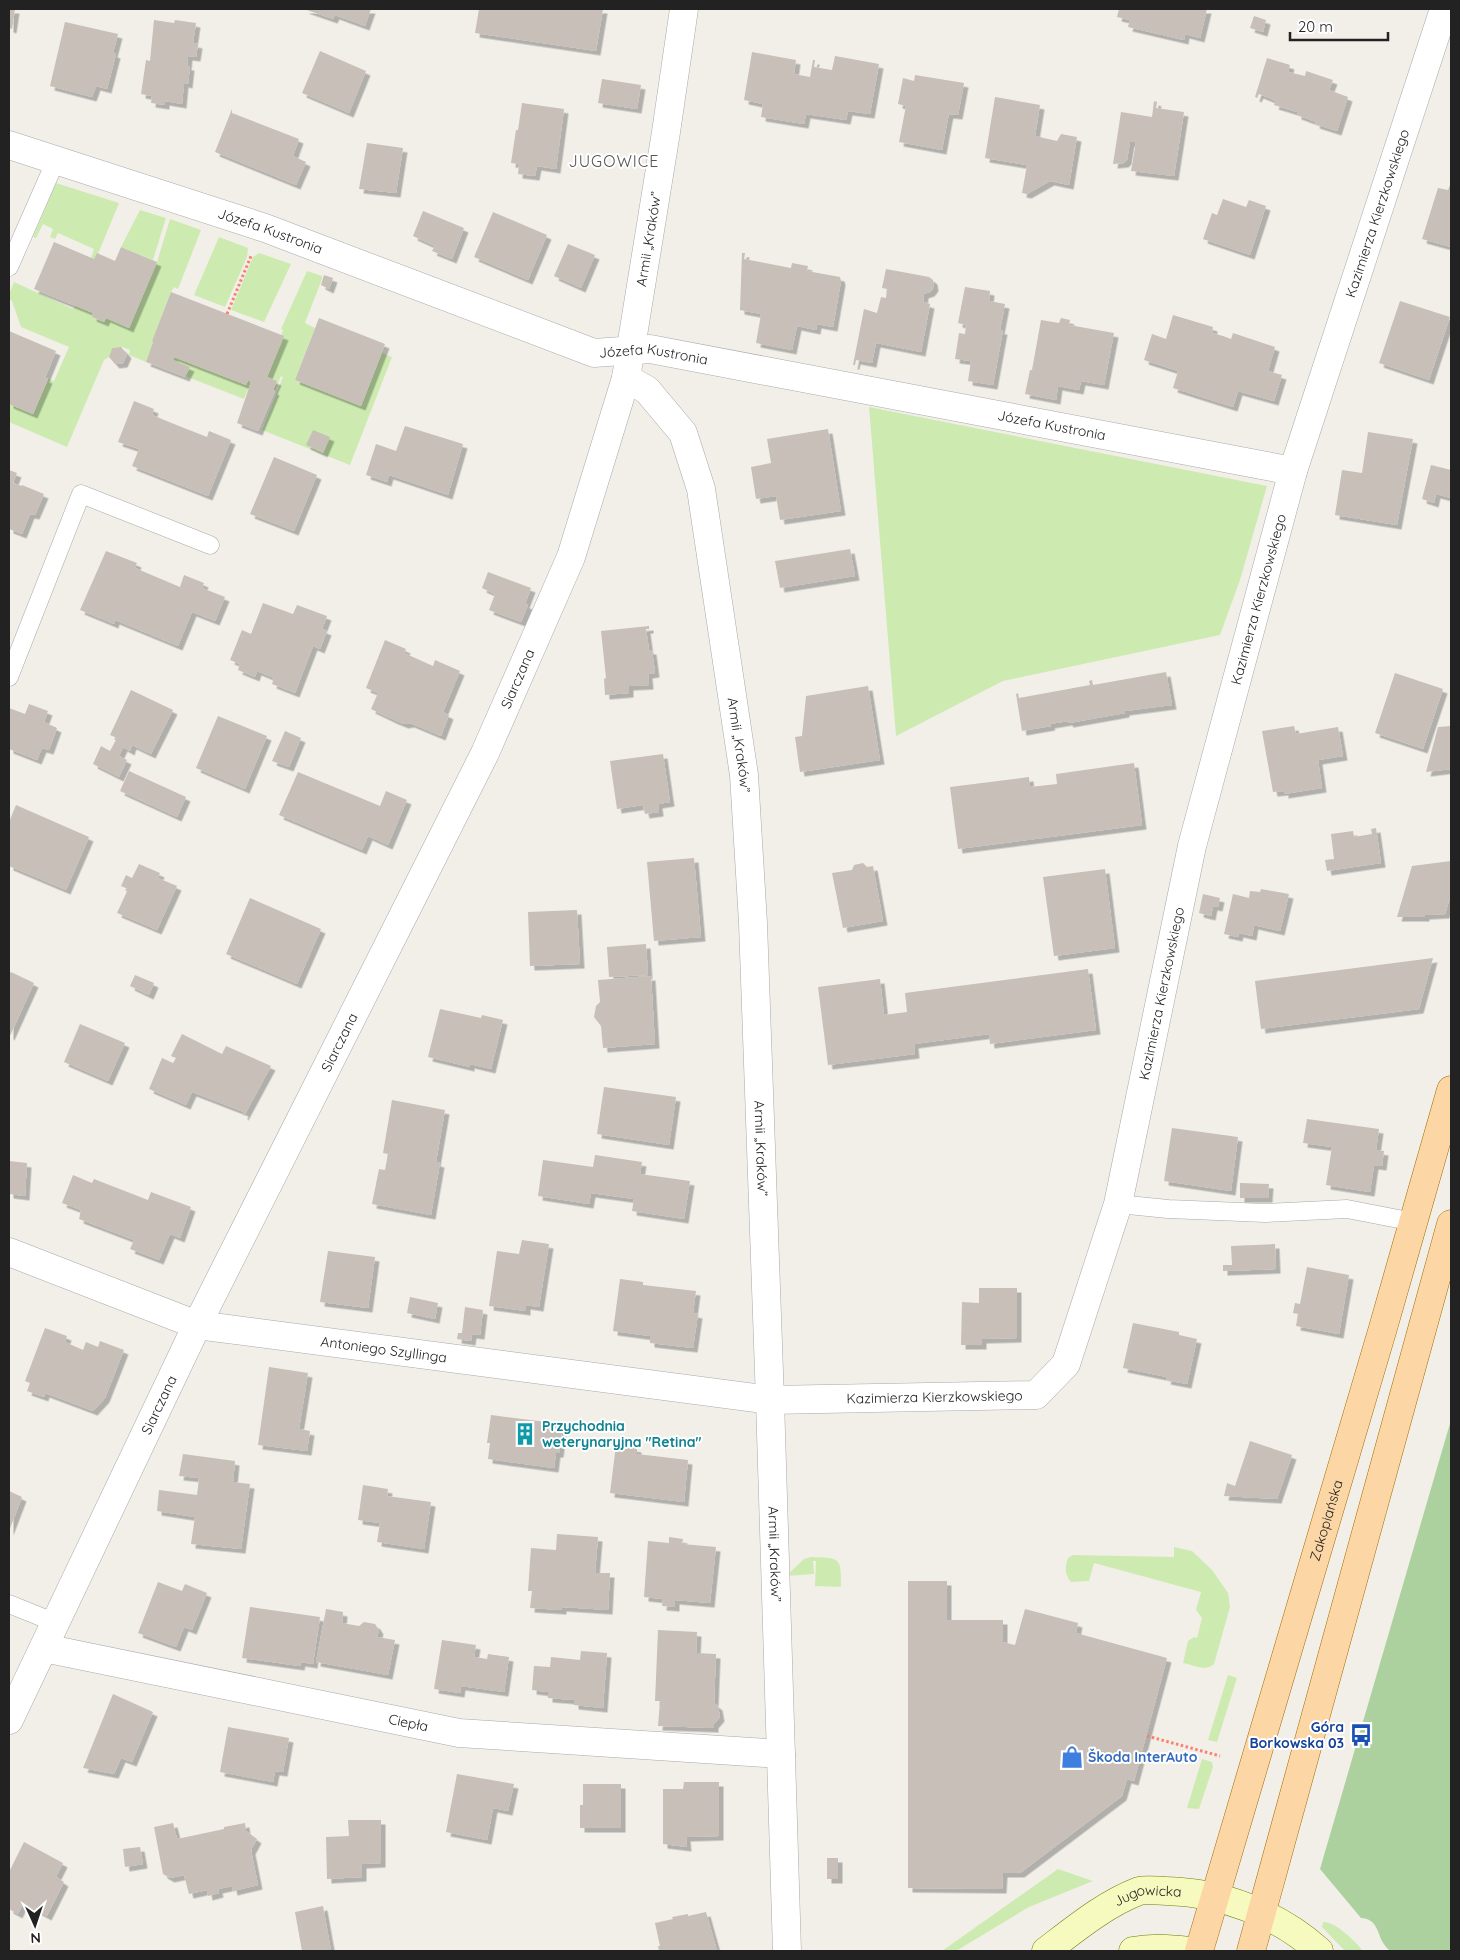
<svg xmlns="http://www.w3.org/2000/svg" width="1460" height="1960" viewBox="0 0 1460 1960" font-family="Quicksand,sans-serif">
<style>
.grass{fill:#cdebb0}
.forest{fill:#add19e}
.building{fill:#c7bfb8;filter:url(#shadow)}
.lines{fill:none;stroke-linecap:round;stroke-linejoin:round}
.lane-casing{stroke:#a9a9a9;stroke-width:19}
.street-casing{stroke:#a9a9a9;stroke-width:29}
.secondary-casing{stroke:#707d05;stroke-width:29}
.primary-casing{stroke:#a06b00;stroke-width:29}
.path{stroke:#fa8072;stroke-width:3;stroke-dasharray:2.5 2.5;stroke-linecap:butt}
.lane{stroke:#fff;stroke-width:18}
.street{stroke:#fff;stroke-width:28}
.secondary{stroke:#f7fabf;stroke-width:28}
.primary{stroke:#fcd6a4;stroke-width:28}
.labels{text-anchor:middle;stroke-width:4;stroke-linejoin:round;paint-order:stroke}
.street-label{font-size:14px;fill:#222;stroke:#fff}
.culture-label{font-size:14px;font-weight:bold;fill:#0d838f;stroke:#fff;text-anchor:start}
.transit-label{font-size:14px;font-weight:bold;fill:#164399;stroke:#fff;text-anchor:end}
.shop-label{font-size:14px;font-weight:bold;fill:#366cbe;stroke:#fff;text-anchor:start}
.quarter-label{font-size:16px;letter-spacing:1px;fill:#555;stroke:#fff}
</style>
<defs>
<filter id="shadow"><feDropShadow dx="4.5" dy="4.5" stdDeviation="0" flood-color="#0004"/></filter>
</defs>
<rect width="100%" height="100%" fill="#f2efe9"/>
<!-- grass -->
<path class="grass" d="M56,183l63,20 -21,51 -4,5 -3,-1 3,-9 -36,-16 -3,6 -5,-2 3,-8 -10,-5 -7,14 -3,-1z
M140,210l26,8 -13,42 -32,-13z
M170,219l31,11 -23,59 -4,-2 -3,5 -19,49 1,1 -7,20 -17,-7 1,-5 -8,-3 -10,1 -3,9 -5,3 -37,87 -58,-25v-18l24,10 15,-35 6,2 15,-34 -48,-20 -9,-26 -3,-2v-5l5,-12 59,27 2,-4 18,8 -1,4 12,5 2,-4 23,10 28,-66z
M219,237l29,11 -1,9 -22,50 -31,-12z
M259,253l32,11 -27,58 -33,-12 22,-53z
M307,271l15,5v3l-17,44 10,5 -20,52 66,26 21,-53 10,4 -42,108 -88,-35 21,-53 -2,-1 -6,15 -2,-1 4,-9 -10,-4 16,-40 -2,-1 2,-6 -2,-1z
M174,357l72,28 2,-5 3,2 -7,17 -59,-23 5,-9 -17,-7z
M869,407l398,79 -27,94 -20,55 -217,46 -107,55z
M1174,1547l18,4 20,19 16,23 2,14 -16,57c-9,8 -21,1 -31,-1l5,-22 6,-4 3,1 5,-20 -6,-8 5,-18 -107,-29 -5,18 -18,1c-7,-8 -6,-16 -3,-24l5,-3 101,2z
M811,1557c30,1 30,0 30,30l-26,-1 1,-25h-3l1,13 -28,2 18,-17z
M1228,1675l9,3 -20,64 -9,-2z
M1202,1759l10,3 1,5 -14,42 -12,-1z
M1058,1869l35,12 -64,26 -73,44h-14z
M1323,1922c12,-1 33,20 40,29h-18l-23,-24z"/>
<!-- forest -->
<path class="forest" d="M1451,1420v531h-61c-3,-3 -6,-6 -8,-10 -5,-11 -6,-22 -21,-23l-41,-49z"/>
<!-- building -->
<path class="building" d="M9,9h6l-3,20 -3,-1z
M304,9h67l-6,17 -30,-11 -2,4z
M479,9h124l-7,42 -121,-18z
M1119,9h88l-7,29 -15,-4 -1,6 -56,-13 2,-7 -13,-3z
M1254,16l12,4 -3,12 -13,-4z
M154,20l20,3 1,-3 21,3 -3,20 5,1 -2,13 -8,-1 -1,10h3l-2,18 -4,-1 -2,21 -17,-3v4l-14,-2 1,-7 -11,-2 5,-34 4,1z
M65,22l53,12 -5,19 3,1 -9,35 -11,-3 -4,11 -42,-11z
M320,51l46,20 -17,42 -47,-20z
M752,52l44,8 -2,14 16,3 3,-17h2l-1,7 18,3 3,-14 44,8 -9,50 -22,-3 -2,9 -40,-6 -2,10 -43,-7 2,-13 -19,-4z
M1267,58l23,7 -2,7 17,4 1,-5 27,9 -4,10 19,7 -11,34 -22,-7 1,-2 -19,-7v-3l-23,-7 2,-4 -17,-7 -2,4 -2,-1z
M915,75l49,8 -6,32 -9,-1 -1,4 -6,32 -43,-8 7,-36 -8,-2 5,-26 11,3z
M602,79l39,6 -4,24 -39,-6z
M995,97l45,8 -5,31 22,5 4,-7 16,3 -8,48 -19,-4 -23,13 -5,-1 5,-28 -42,-7z
M1154,101l3,1 -1,6 28,4 -10,64 -43,-5 5,-29h-6l-3,18 -3,3 -11,1 8,-52 31,5z
M522,103l42,6 -8,60 -19,-3 -2,10 -17,-2 1,-10 -8,-1 5,-33h2z
M232,109v4l67,26 -6,17 13,6 -10,23 -81,-33z
M367,143l36,5 -7,45 -37,-4z
M1451,182v65l-29,-8 16,-51 10,2z
M1223,199l23,8 3,-7 17,6 -16,49 -47,-16 9,-26 5,2z
M423,211l41,17 -12,31 -20,-8 3,-5 -22,-10z
M493,212l54,23 -19,45 -54,-23z
M54,242l40,17 3,-6 18,8 6,-14 36,15 -28,66 -23,-10 -2,4 -12,-5 1,-4 -59,-24z
M568,244l27,11 -14,33 -27,-12z
M742,253h3l-1,6 47,9 1,-5 16,3 -1,5 33,6 1,4 -8,46 -16,-3 -1,6 -19,-4 -5,24 -36,-7 5,-29 -21,-4z
M886,269l43,8 4,3 1,7 -4,5 -6,2 -1,8 7,2 -9,48 -45,-9 -4,20 -16,-3 -1,5h-2l11,-56 13,4 4,-16 5,1 1,-9 -5,-1z
M324,275l9,3 -4,11 -8,-4z
M965,287l25,4 -1,10 16,3 -5,26h3l-10,55 -25,-4 3,-20 -16,-2 4,-26 6,1 1,-9 -8,-2z
M171,292l113,44 -17,41 10,4 -4,9 2,1 -17,40 -21,-8 14,-41 -3,-2 -2,5 -72,-28 -1,3 17,7 -5,10 -39,-15 7,-20 -1,-1z
M1400,301l50,16 -21,63 -50,-17z
M1173,315l40,12 -1,6 11,3 8,3 2,-6 42,14 -7,24 14,4 -8,26 -36,-10 -5,16 -60,-19 5,-17 -34,-11 8,-26 14,5z
M319,318l66,26 -24,62 -66,-26z
M1061,318l9,2 -1,5 45,8 -10,52 -23,-4 -2,9 -21,-4 -2,14 -31,-6 5,-24h2l9,-50 18,3z
M9,331l47,20 -11,27 3,1 -15,35 -24,-10z
M121,347l6,7 -4,9 -8,1 -6,-7 3,-9z
M134,401l20,8 -2,6 27,11 28,11 2,-6 22,9 -23,56 -76,-30 7,-17 -21,-7z
M405,426l58,18 -15,51 -59,-20 -2,7 -21,-7 10,-31 20,7z
M828,429l13,82 -61,9 -4,-24 -20,3 -5,-32 20,-4 -4,-24z
M313,430l17,7 -7,16 -17,-8z
M1368,432l45,7 -16,86 -62,-10 7,-45 20,3z
M274,457l43,18 -23,56 -44,-17z
M1431,465l20,5v28l-15,-4 -2,9 -12,-4z
M9,470l8,3 -4,10 9,3v-1l22,9 -9,21 -5,-1 -8,20 -13,-5z
M850,549l5,27 -75,12 -5,-27z
M106,551l31,12 -2,5 45,19 4,-12 20,8 -2,5 23,9 -10,24 -23,-9 -14,34 -63,-26 -1,4 -34,-14z
M488,572l43,16 -6,16 3,1 -7,17 -32,-12 6,-16 -13,-6z
M263,603l30,11 4,-9 30,11 -5,13 5,2 -7,18 -7,-3 -18,47 -23,-9 2,-6 -17,-7 -2,6 -17,-7 2,-6 -10,-4 12,-30 9,4z
M649,626v3h-3l3,21h3l3,23 -7,1 1,11 -20,1v7l-24,2 -1,-16 2,-1 -5,-47z
M385,640l21,9 -2,4 29,13 2,-6 25,11 -17,41 6,3 -8,21 -31,-13 -6,1 -10,-4 -23,-11 7,-16 -12,-5z
M1166,672l6,33 -47,6v2l-56,10 -1,-2 -18,3 1,2 -29,5 -6,-37 2,-1 1,5 71,-13 -1,-4 3,-1 1,5z
M1395,673l48,16 -20,60 -48,-16z
M868,686l12,74 -80,12 -5,-35 7,-1 4,-40z
M131,690l42,20 -22,44 -19,-9 -2,6 -7,-4 -4,9 8,4 -8,17 -26,-13 8,-18 9,5 7,-13 -7,-3z
M29,704l19,7 -4,11 13,6 -8,22 -7,-2 -5,12 -28,-11v-41l16,6z
M218,716l49,20 -22,53 -49,-21z
M1294,726l2,8 42,-7 5,29 -25,4 4,28 -38,6v-3l-11,1 -11,-61z
M1451,726v43l-25,3 12,-45z
M285,731l16,7 -12,29 -17,-6z
M663,754l7,48 -12,2 1,8 -14,2 -2,-9 -26,4 -7,-48z
M1134,763l8,62 -184,24 -8,-62 79,-10 1,10 27,-3 -1,-10z
M129,771l57,26 -9,20 -57,-26z
M298,772l82,34 6,-15 21,9 -19,45 -20,-9 -6,14 -83,-35z
M16,805l73,32 -23,53 -57,-24v-44z
M1376,828l5,35 -54,8 -2,-11 9,-1 -3,-25 22,-3 1,6 18,-3 -1,-5z
M694,858l7,79 -47,4 -7,-79z
M1451,861v33l-6,20 -20,1v2h-28l15,-51z
M863,863l4,4 6,-1 10,55 -40,7 -11,-55 20,-3 2,-5z
M139,864l21,9 -2,5 19,8 -20,44 -40,-17 11,-24 -7,-3 5,-11 6,3z
M1105,869l10,79 -61,8 -11,-79z
M1261,889l28,5 -9,37 -26,-6 -2,11 -13,-3 -1,4 -14,-3 9,-40 16,4 1,-7 10,1z
M1203,894l17,4 -2,9 -5,-1 -2,10 -12,-3z
M250,898l71,31 -24,55 -71,-30z
M577,910l3,54 -50,2 -2,-54z
M646,944l2,31 -39,2 -2,-30z
M1433,958l-14,51 -158,20 -6,-48z
M1088,969l8,61 -106,14 -1,-10 -75,10 1,10 -87,11 -10,-78 62,-8 4,36 23,-3 -2,-19z
M11,972l23,11 -24,53 -1,-1v-61z
M135,975l19,8 -5,12 -19,-9z
M651,976l4,68 -52,4 -2,-22 -7,-9 2,-11 4,-4 -2,-22z
M440,1009l41,9 1,-3 21,5 -12,49 -21,-5v3l-42,-10z
M80,1024l45,19 -17,38 -44,-19z
M182,1034l40,20 4,-8 45,20 -27,50 -1,-1 1,-3 -52,-20 -6,13 -37,-16 13,-31 11,5 3,-5 -5,-2z
M604,1087l72,10 -7,48 -72,-11z
M392,1100l53,10 -9,52 4,1 -9,52 -59,-11 7,-35 6,1 3,-16 -5,-1z
M1307,1119l72,10 -3,21 8,1 -2,15 -8,-1 -4,27 -44,-7 6,-38 -29,-4z
M1172,1128l66,9 -7,54 -67,-10z
M595,1155l47,7 -2,12 50,7 -6,38 -52,-8 2,-12 -43,-6 -2,11 -51,-8 5,-36 50,7z
M9,1161l18,2 -2,33 -16,-2z
M73,1175l19,8 2,-4 54,21 3,-8 40,15 -11,31 -10,-4 -11,26 -29,-11 4,-9 -55,-21 2,-9 -19,-7z
M1240,1183l29,1 -1,14h-28z
M522,1240l27,4 -10,63 -13,-2v6l-37,-5 8,-55 22,3z
M1275,1244l1,25 -53,2v-6h9l-1,-19z
M328,1251l47,6 -7,51 -48,-6z
M1307,1267l42,8 -10,59 -43,-8 2,-12 -5,-1 2,-10 5,1z
M620,1279l23,3v3l53,6 -3,22 5,1 -5,34 -43,-5v-7l-37,-5z
M979,1288h38v50l-35,1v6h-21l1,-43 17,1z
M410,1297l28,6 -3,16 -28,-6z
M465,1307l18,3 -3,25 -8,-1 -1,7 -14,-2 1,-6h4z
M1133,1323l46,9v3l18,4 -10,45 -21,-4 1,-3 -44,-9z
M45,1328l22,8 -2,6 18,8 3,-8 12,5 2,-6 24,9 -19,48 -12,13 -48,-18 -1,4 -17,-6 3,-8 -5,-2z
M269,1367l39,6 -9,56 11,2 -3,20 -49,-6z
M491,1415l72,9 -4,29h-3l-2,15 -66,-9 2,-16h-3z
M1250,1441l42,14 -15,44 -53,-3 3,-13 8,3z
M616,1445l21,3v6l51,6 -4,42 -74,-9z
M183,1454l52,7 -2,21 17,2 -9,65 -50,-5 4,-27 -38,-6 2,-21 38,5 2,-17 -20,-2z
M363,1485l25,4 -1,7 44,6 -7,47 -47,-7 3,-19 -22,-3z
M9,1491l13,6 -13,34z
M557,1534l41,3 -3,36h15l-2,37 -46,-3v3l-32,-2 2,-17h-4l3,-43 25,2z
M669,1537l14,2 -1,5 34,3 -6,56 -35,-3v7l-13,-1 1,-7 -19,-2 4,-56 21,2z
M908,1581h39v39h56v22l12,3 10,-36 53,14 -2,10 91,25 -33,123 -7,-2 -5,17 -102,77h-17l-1,16 -94,-1z
M158,1582l24,9 3,-7 22,9 -15,37 -8,-3 -8,20 -38,-14z
M250,1607l70,10 -7,47 -12,-2 -1,4 -58,-8z
M326,1609l17,3 -1,11 17,3 5,-4 11,2 4,6 -2,7 18,3 -7,35 -72,-13z
M658,1630l39,2 -1,21 20,1 -2,49 4,3 2,11 -6,7v4l-56,-2 2,-25h-5z
M442,1640l34,5 -2,12 13,2 1,-5 21,3 -5,35 -43,-6 -1,7 -26,-4z
M581,1651l26,2 -4,55 -29,-3v-5l-26,-2v-6l-16,-2 2,-24 16,1 1,-10 29,3z
M113,1694l40,18 -21,50 -11,-4 -7,16 -31,-6z
M228,1727l61,11 -6,34 -8,-1 -2,11 -53,-10z
M457,1774l57,10 -6,27 -15,-3 -6,32 -41,-8z
M684,1782h35v54l-33,1 1,10 -24,-3v-55h20z
M583,1784h38v44h-41v-23h3z
M348,1820h33v43l-19,1v13l-35,2 -1,-42 23,-1z
M173,1823l4,16 47,-10v-2l21,-4 1,8 11,8 -6,11 7,35 -25,6 -1,-5 -14,3 1,4 -11,3 -1,-6 -18,4 -5,-19 -14,3 -7,-4 -9,-47z
M24,1842l39,21 -7,14 8,5 -17,34 -24,-13 -5,11 -9,-5v-37z
M140,1847l3,17 -18,3 -2,-18z
M827,1858h11v21h-11z
M323,1906l8,45h-29l-7,-39z
M706,1912l11,39h-58l-1,-5h2l-5,-23 18,-4 -1,-2 16,-3v2z"/>
<g class="lines">
<defs>
<path id="lane" d="M9,267l47,-107
M9,677l72,-183 129,51
M1118,1204l50,5 97,4 82,-4 67,13
M9,1604l47,19"/>
<g id="street">
<path id="s1" d="M9,145l256,83 329,125 56,-4 643,122"/>
<path id="s2" d="M626,378l21,12 36,43 18,56 43,286 9,148 17,477 17,551"/>
<path id="s3" d="M9,1252l188,73 573,75 266,-5 30,-31 52,-160 74,-358 101,-375 151,-462"/>
<path id="s4" d="M44,1648l415,85 322,21"/>
<path id="s5" d="M9,1720l188,-395 288,-572 86,-196 55,-179 40,-246 18,-123"/>
</g>
<g id="secondary">
<path id="s6" d="M1046,1951c29,-22 59,-47 93,-60 8,-2 19,0 27,0 55,1 112,23 153,60"/>
<path d="M1133,1951c20,-4 38,-2 58,0"/>
</g>
<g id="primary">
<path id="s7" d="M1199,1951l184,-623 68,-238"/>
<path d="M1251,1951l200,-727"/>
</g>
</defs>
<!-- lane casing -->
<use href="#lane" class="lane-casing"/>
<!-- street casing -->
<use href="#street" class="street-casing"/>
<!-- secondary casing -->
<use href="#secondary" class="secondary-casing"/>
<!-- primary casing -->
<use href="#primary" class="primary-casing"/>
<!-- path -->
<path class="path" d="M227,314l24,-58
M1147,1736l73,20"/>
<!-- lane -->
<use href="#lane" class="lane"/>
<!-- street -->
<use href="#street" class="street"/>
<!-- secondary -->
<use href="#secondary" class="secondary"/>
<!-- primary -->
<use href="#primary" class="primary"/>
</g>
<!-- icons -->
<defs>
<symbol id="building-bare" viewBox="-9 -9 18 18"><path d="M-4-6H4V6H1V3H-1V6H-4ZM-2.5-4.3h1.7v1.8h-1.7ZM.8-4.3h1.7v1.8H.8ZM-2.5-1h1.7V.8h-1.7ZM.8-1h1.7V.8H.8Z" fill="#0f9aa8" stroke="#fff" stroke-width="2.5" paint-order="stroke"/></symbol>
<symbol id="bus-bare" viewBox="-9 -9 18 18"><path d="M-5-6H5V4H4V6H2V4H-2V6H-4V4H-5ZM-3.5-4V0h7V-4ZM-3.5 1.2v1.5H-2V1.2ZM2 1.2v1.5H3.5V1.2Z" fill="#1a4fb4" stroke="#fff" stroke-width="2.5" paint-order="stroke"/></symbol>
<symbol id="shop-bare" viewBox="-9 -9 18 18"><path d="M-5-2.5h2.3a2.7 3.5 0 0 1 5.4 0H5L5.5 6h-11ZM-1.5-2.5h3a1.5 2.3 0 0 0-3 0Z" fill="#3f7fe0" stroke="#fff" stroke-width="2.5" paint-order="stroke"/></symbol>
</defs>
<g fill-rule="evenodd">
<use href="#building-bare" x="509" y="1418" width="32" height="32"/>
<use href="#bus-bare" x="1345" y="1719" width="32" height="32"/>
<use href="#shop-bare" x="1056" y="1741" width="32" height="32"/>
</g>
<g class="labels">
<!-- street labels -->
<g class="street-label">
<text dy="5" stroke="none"><textPath href="#s3" startOffset="2282">Kazimierza Kierzkowskiego</textPath></text>
<text dy="5" stroke="none"><textPath href="#s1" startOffset="275">Józefa Kustronia</textPath></text>
<text dy="5" stroke="none"><textPath href="#s5" startOffset="1620">Armii „Kraków”</textPath></text>
<text dy="5" stroke="none"><textPath href="#s1" startOffset="681">Józefa Kustronia</textPath></text>
<text dy="5" stroke="none"><textPath href="#s1" startOffset="1086">Józefa Kustronia</textPath></text>
<text dy="5" stroke="none"><textPath href="#s3" startOffset="1878">Kazimierza Kierzkowskiego</textPath></text>
<text dy="5" stroke="none"><textPath href="#s5" startOffset="1159">Siarczana</textPath></text>
<text dy="5" stroke="none"><textPath href="#s2" startOffset="398">Armii „Kraków”</textPath></text>
<text dy="5" stroke="none"><textPath href="#s3" startOffset="1472">Kazimierza Kierzkowskiego</textPath></text>
<text dy="5" stroke="none"><textPath href="#s5" startOffset="754">Siarczana</textPath></text>
<text dy="5" stroke="none"><textPath href="#s2" startOffset="802">Armii „Kraków”</textPath></text>
<text dy="5" stroke="none"><textPath href="#s3" startOffset="390">Antoniego Szyllinga</textPath></text>
<text dy="5" stroke="none"><textPath href="#s3" startOffset="944">Kazimierza Kierzkowskiego</textPath></text>
<text dy="5" stroke="none"><textPath href="#s5" startOffset="349">Siarczana</textPath></text>
<text dy="5" stroke="none"><textPath href="#s7" startOffset="449">Zakopiańska</textPath></text>
<text dy="5" stroke="none"><textPath href="#s2" startOffset="1208">Armii „Kraków”</textPath></text>
<text dy="5" stroke="none"><textPath href="#s4" startOffset="372">Ciepła</textPath></text>
<text dy="5" stroke="none"><textPath href="#s6" startOffset="119">Jugowicka</textPath></text>
</g>
<!-- culture labels -->
<g class="culture-label">
<text x="542" y="1431">Przychodnia<tspan x="542" dy="16">weterynaryjna "Retina"</tspan></text>
</g>
<!-- transit labels -->
<g class="transit-label">
<text x="1344" y="1732">Góra<tspan x="1344" dy="16">Borkowska 03</tspan></text>
</g>
<!-- shop labels -->
<g class="shop-label">
<text x="1088" y="1762">Škoda InterAuto</text>
</g>
<!-- quarter labels -->
<g class="quarter-label">
<text x="614" y="167">JUGOWICE</text>
</g>
</g>
<!-- border -->
<rect width="1460" height="1960" fill="none" stroke="#222222" stroke-width="20"/>
<!-- north arrow -->
<g transform="translate(35 1925) rotate(177)" stroke="#ffffff" stroke-width="4" paint-order="stroke">
<path d="M0-4L9 19L0 12L-9 19Z" fill="#222222"/>
<text y="-8" font-size="14" font-weight="bold" text-anchor="middle" fill="#222222">N</text>
</g>
<!-- scale -->
<path d="M1290 32v8h98v-8" fill="none" stroke="#222222" stroke-width="2.5"/>
<text x="1298" y="32" font-size="15" fill="#222222" stroke="#ffffff" stroke-width="4" paint-order="stroke">20 m</text>
</svg>
